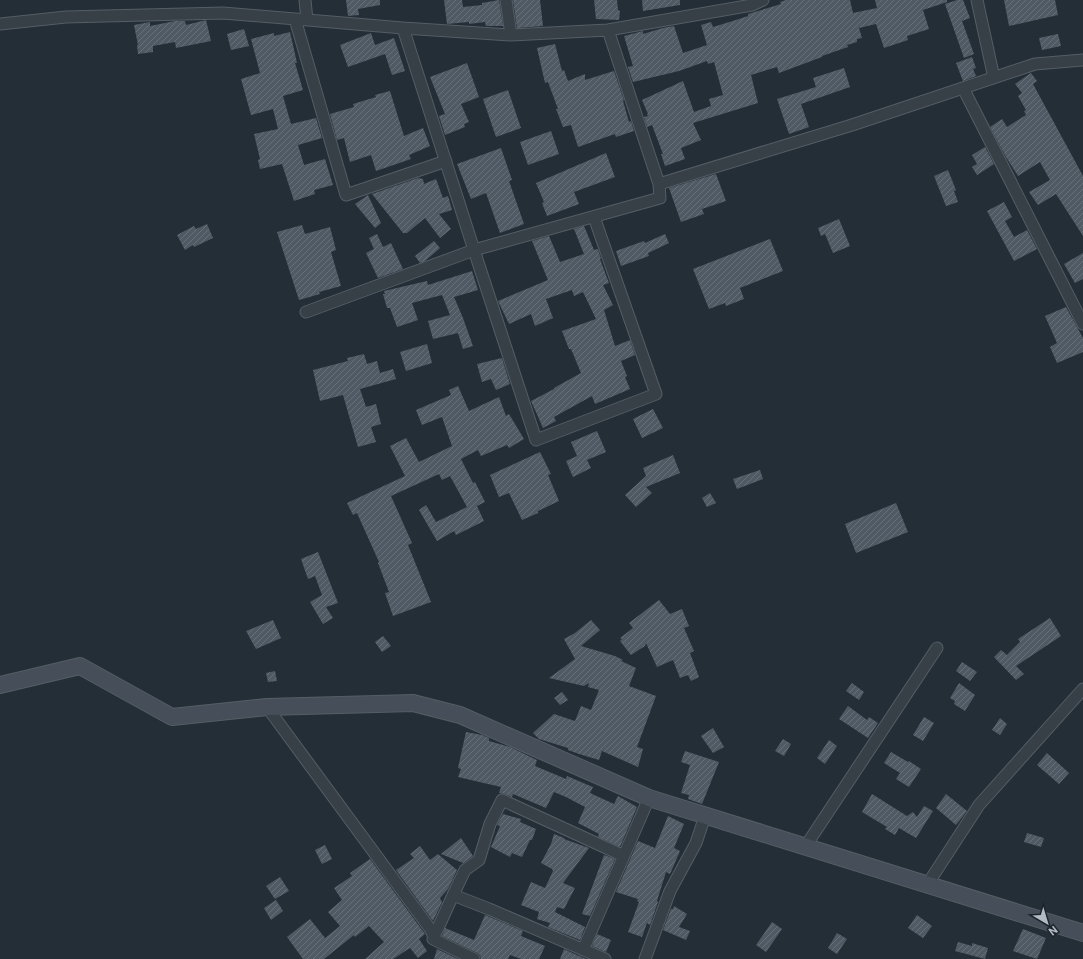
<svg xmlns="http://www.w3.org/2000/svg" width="1083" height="959" viewBox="0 0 1083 959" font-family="Roboto,sans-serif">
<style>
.building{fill:url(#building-hatch)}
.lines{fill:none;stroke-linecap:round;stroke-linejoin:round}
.minor-casing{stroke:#555d65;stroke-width:13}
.secondary-casing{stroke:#555d65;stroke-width:18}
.minor{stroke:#373f47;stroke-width:11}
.secondary{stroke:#464f59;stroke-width:16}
</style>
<defs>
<pattern id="building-hatch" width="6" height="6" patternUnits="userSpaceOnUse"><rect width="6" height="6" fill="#505a65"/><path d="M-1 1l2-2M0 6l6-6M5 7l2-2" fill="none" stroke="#677079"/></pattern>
</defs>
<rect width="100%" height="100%" fill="#242e36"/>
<!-- building -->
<path class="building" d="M346,0h34v5l-22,4 1,6 -11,1z
M444,0h18l1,7 19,-2v-2l17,-3 4,26h-17l-1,-4 -16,2v-2l-22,2z
M513,0h27l3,26 -26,2z
M594,0h23l1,10 2,1 -1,9 -23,-1z
M642,0h38v5l-37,6z
M786,0h64l3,13 24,-5 -2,-8h72v2l-24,8 6,19 -22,7 1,4 -24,8 -8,-24 -17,4 3,10 -5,1v3l-10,3 1,2 -26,9v1l-43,16 -2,-6 -26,8 7,28 -65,20 8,17 -20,8 4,11 -20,7 -4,-12h2l-11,-29 -5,2 -3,-10 4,-1 -1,-2h1l-6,-14 41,-19 11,31 17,-6 -2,-7 14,-4 -9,-33 -6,2 -1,-3 -28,10 -46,11 -5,-15 5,-1 -9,-30 19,-5v3l20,-6 11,-2 9,27 24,-8 -6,-20 10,-3 2,5 23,-7 12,-4v-2l33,-10 -1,-2z
M957,0h6l7,18 -8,3 12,33 -10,4 -19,-54z
M1004,0h51l3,15 -49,11z
M206,20l5,21 -35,7 -1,-6 -22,4v6l-15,2 -1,-9h1l-4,-20 16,-3v4l25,-5h10l1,4z
M244,29l5,17 -18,4 -4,-16z
M290,32l7,31h-2l8,27 -20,6 8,28 25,-6 6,20 -24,7 6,20 21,-6 8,26 -19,5 1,4 -21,7 -12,-37 -22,5 -2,-9 2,-1 -6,-25 24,-5 -5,-20 -22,6 -10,-36 19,-6 -9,-34 23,-6v3z
M371,33l4,12 19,-7 11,33 -13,4 -7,-21 -37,13 -8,-22z
M1058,34l3,12 -19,4 -3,-12z
M555,44l7,27 2,-1 4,11 17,-7v6l29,-9 10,29 -1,1 6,21 2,-1 3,10 -18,6 -1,-3 -37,13 -7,-22 -8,2 -7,-18h2l-10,-27 -3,1 -8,-35z
M972,57l4,11 -3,1 3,7 -13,5 -7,-18z
M467,63l12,34 -18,7 8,18 -5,2 1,3 -20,8 -6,-19 6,-2 -15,-37z
M844,68l6,19 -49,17 8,23 -20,7 -12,-35 39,-12 -3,-9z
M1031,73l6,8 -4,3 50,92v60l-27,-42 -18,11 -9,-13 21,-12 -10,-18 -22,14 -12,-19 -16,-30 12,-8 5,8 19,-12 -2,-4 2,-1 -8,-14 4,-3 -7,-9z
M508,90l13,38 -25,9 -13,-38z
M390,91l14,45 19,-8 7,18 -21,9 2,4 -35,12 -5,-16 -21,7 -6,-24 -7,2 -7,-26 24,-7 -1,-3 23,-7 -1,-2z
M551,131l8,23 -31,11 -8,-23z
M985,147l9,17 -17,11 -5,-8 5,-3 -5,-9z
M501,148l11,32 -3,1 15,43 -24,9 -14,-40 -15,6 -14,-35z
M606,153l9,24 -41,15 5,12 -32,12 -5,-13 2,-1 -8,-19z
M948,170l8,20 -2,1 4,11 -12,4 -12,-30z
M716,174l10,27 -24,8 2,5 -23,8 -12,-34z
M418,178l5,1 1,5 12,-5 7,19 5,-2 4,14 -13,4 12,15 -11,9 -15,-20 -18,15h-4l-31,-39z
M368,195l13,28 -6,5 -20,-24z
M1004,202l8,15 -7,4 9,16 13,-7 10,19 -23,12 -27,-50z
M839,219l11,27 -17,7 -8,-19 -4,2 -3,-8z
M207,224l6,14 -19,9 -1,-2 -8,5 -8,-15 17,-9 2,3z
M302,225l3,9 25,-7 6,23 -5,2 10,34 -22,6 1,2 -21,6 -22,-68z
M584,226l10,24 4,-1 3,10h-1l9,24 -6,2 10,20 -9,5 11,36 15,-6 5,15 -14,6 6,15 -2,1 5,12 -35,15 -3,-8 -38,21 2,4 -13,7 -12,-27 23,-12v-1l27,-15 -10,-24h-2l-7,-18 34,-12 -13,-27 -9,4 -2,-6 -26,9 7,19 -18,8 -4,-12 -22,10 -11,-23 50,-21 -16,-39 17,-5 11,26 24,-8 -10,-25z
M377,234l6,13 8,-4 12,26 -25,9 -12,-25 8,-4 -5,-11z
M665,234l4,9 -21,10 1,3 -28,10 -5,-15 28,-10 1,2z
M770,239l13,32 -43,17 4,11 -18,7 -1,-3 -16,6 -16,-40z
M434,241l6,7 -15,13 -5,2 -5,-7z
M1083,253v26l-8,4 -11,-19z
M472,271l6,19 -24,7 9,21 10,28 -10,3 -5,-16 -25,6 -5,-18 22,-6 -8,-20 -30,8 6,17 -21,7 -7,-19h-3l-4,-14h2l-1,-3 43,-10 1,4z
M1066,307l17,31v14l-26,11 -7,-16 7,-4 -12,-27z
M427,344l5,19 -26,8 -6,-19z
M364,354l3,10 10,-3 3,12 13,-4 3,10 -36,10 6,18 10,-3 5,20 -10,3 5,15 -18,5 -15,-52 -23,6 -7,-31 35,-9 -1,-3z
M502,358l8,26 -14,6 -5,-11 -9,3 -5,-18z
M458,386l11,25 30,-14 7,19 3,-2 15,25 -15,9 -2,-3 -26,11 -3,-6 -17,9 12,24 2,-1 10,20 -8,4 7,15 -28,14 -2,-4 -17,10 -18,-31 7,-5 10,17 31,-15 -17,-31 -8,4 -3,-6 -48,22 21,47 -4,2 23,57 -38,14 -8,-23 4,-1 -11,-29 1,-1 -22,-49 -4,2 -6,-12 58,-27 -15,-30 16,-8 13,24 33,-16 -10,-29 -20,8 -6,-15 35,-15 -2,-5z
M653,409l10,19 -21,10 -9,-19z
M597,431l9,21 -19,8 4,8 -18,9 -7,-16 11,-5 -6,-14z
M540,452l11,22 -3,1 11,26 -21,10v2l-16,7 -13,-27 -10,4 -9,-22z
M673,455l7,18 -34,14 6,6 -16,14 -11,-12 21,-19 -3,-8z
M760,470l3,9 -26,10 -4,-10z
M710,493l6,10 -9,4 -5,-9z
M896,503l12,29 -52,21 -11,-29z
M318,552l20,51 -12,4 7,11 -10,6 -13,-22 12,-7 -7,-19 -7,3 -7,-20z
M659,600l11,14 12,-5 7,17 -5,2 10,23 -4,2 9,24 -8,4 -3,-6 -8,3 -7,-18 -16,7 -11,-24 -1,3 -14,9 -11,-14 2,-2 -2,-1 13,-10 -4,-5z
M1050,618l11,18 -45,30 8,8 -8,6 -22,-23 7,-7 6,5 13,-13 -2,-3z
M273,620l8,18 -25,11 -10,-18z
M591,620l9,10 -19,16 34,10 8,4 -2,1 15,7 -7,18 27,10 -19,51 6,2 -5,18 -36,-16 -3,9 -20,-6 -11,-4v-2l-29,-9 -6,-6 21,-19 21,7 6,-15 10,4 8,-20 -11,-3 1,-4 -5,3 -35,-8 26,-19 -11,-20 11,-6z
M383,636l8,10 -9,6 -7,-10z
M962,662l15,10 -7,9 -14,-10z
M275,671l2,10 -9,1 -2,-9z
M852,683l12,9 -5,8 -13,-9z
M959,683l16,12 -10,16 -11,-7 1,-3 -5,-3z
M562,692l6,8 -8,5 -6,-7z
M848,706l19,14 2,-3 9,6 -10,15 -29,-19z
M924,717l10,6 -11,18 -10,-6z
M1000,718l7,6 -7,11 -8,-5z
M713,728l11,19 -11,6 -12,-17z
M466,732l16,3 7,3v3l21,6 27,13 -2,6 31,13 1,-3 21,9 5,2 -3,6 24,11 4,-8 19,11 -17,40 -22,-10 1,-3 -21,-11 7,-16 -19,-10 -12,-5 -8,16 -33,-14 -1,3 -7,-3 -6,-1 2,-6 -43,-10 3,-8 -3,-1z
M783,739l8,5 -7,12 -9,-5z
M829,740l8,6 -12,18 -8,-6z
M685,751l34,11 -17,42 -14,-5 1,-4 -8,-2 9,-28 -9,-3z
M891,752l17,10 1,-1 12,8 -12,18 -13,-8 4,-6 -16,-10z
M1047,753l22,20 -10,11 -22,-19z
M872,794l35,22 6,-4 4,5 7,-11 9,5 -17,27 -17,-10 -4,7 -10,-6 2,-2 -25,-15z
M946,794l21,17 -11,14 -20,-17z
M503,814l18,5 -1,3 16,7 -4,11h-2l-8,17 -10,-4 -2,4 -19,-10 9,-21 -3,-1z
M668,816l16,8 -10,24 6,3 -10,23 -4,-2 -9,29 1,1 -8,23 -3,-2 -5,14 -14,-5 11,-30 -2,-1 1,-2 -22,-7 22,-51 17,7z
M1027,833l17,5 -3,9 -17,-5z
M554,834l10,4v1l25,9 -26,35 12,5 -11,21 -7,-2 -2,5 30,15 -5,13 -32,-13 2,-4 -13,-4 2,-7 -18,-7 10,-23 14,6 8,-17 -1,-2 -11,-6 10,-19z
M461,838l12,18 -10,7 -22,-9z
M325,845l7,14 -10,5 -7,-14z
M420,846l10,14 8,-6 19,16 -9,19 -8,9 2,4 -9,19 -37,-51 18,-12 -4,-4z
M604,855l11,4 -25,57 -8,-2z
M370,859l55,75 -6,5 8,12 -9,7 -8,-10 -17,11h-28l19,-17 -15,-16 -14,11 -1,-2 -30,24h-21l-16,-22 23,-18 15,19 15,-12 -12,-14 14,-12 -8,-12 18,-12 -2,-3z
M280,877l9,14 -14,8 -9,-13z
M276,900l7,11 -12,9 -7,-12z
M674,906l13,8 -8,13 11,4 -4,9 -23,-10 8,-21h2z
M485,915l38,16 -2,5 24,10 -6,13h-18l-11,-4 -2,4h-27l-1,-4 -3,-2 -35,-17 3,-8 29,12z
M917,915l15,11 -9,12 -15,-10z
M772,922l10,7 -16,23 -10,-7z
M1023,929l23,9 -9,21 -24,-8z
M837,933l10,6 -10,15 -9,-6z
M597,934l14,6 -5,12 -14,-6z
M958,942l14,4v-3l16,5 -3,11 -30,-8z
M437,949l21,10h-24z
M564,949l17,8 6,2h-27z"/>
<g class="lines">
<defs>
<path id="minor" d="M305,0l2,20
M506,0l5,35
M977,0l17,78
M295,19l51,176 100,-34
M0,24l66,-7 157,-4 180,15 71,222 186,-52 -1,-14 193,-59 183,-61 48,-4
M403,28l108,7 97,-5 51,154
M608,30l144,-25 11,-5
M963,88l120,236
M306,312l168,-62 62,190 120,-46 -62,-177
M267,707l164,223 3,7
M805,847l132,-199
M927,885l52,-80 104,-116
M453,895l36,14 116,50
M583,950l66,-152
M474,959l-41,-20 20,-44 12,-25 14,-10 11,-36 12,-24 122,56
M645,959l25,-68 26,-48 9,-27"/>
<path id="secondary" d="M0,685l80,-19 92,51 95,-10 146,-4 47,12 189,83 434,135"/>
</defs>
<!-- minor casing -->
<use href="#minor" class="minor-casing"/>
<!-- secondary casing -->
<use href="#secondary" class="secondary-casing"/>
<!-- minor -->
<use href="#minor" class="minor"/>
<!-- secondary -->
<use href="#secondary" class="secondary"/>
</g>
<!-- north arrow -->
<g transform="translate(1047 923) rotate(142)" stroke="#1d242c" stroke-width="3" paint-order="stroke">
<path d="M0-3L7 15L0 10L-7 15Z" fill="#b2bac3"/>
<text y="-6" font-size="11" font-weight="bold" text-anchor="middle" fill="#b2bac3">N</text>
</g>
</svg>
